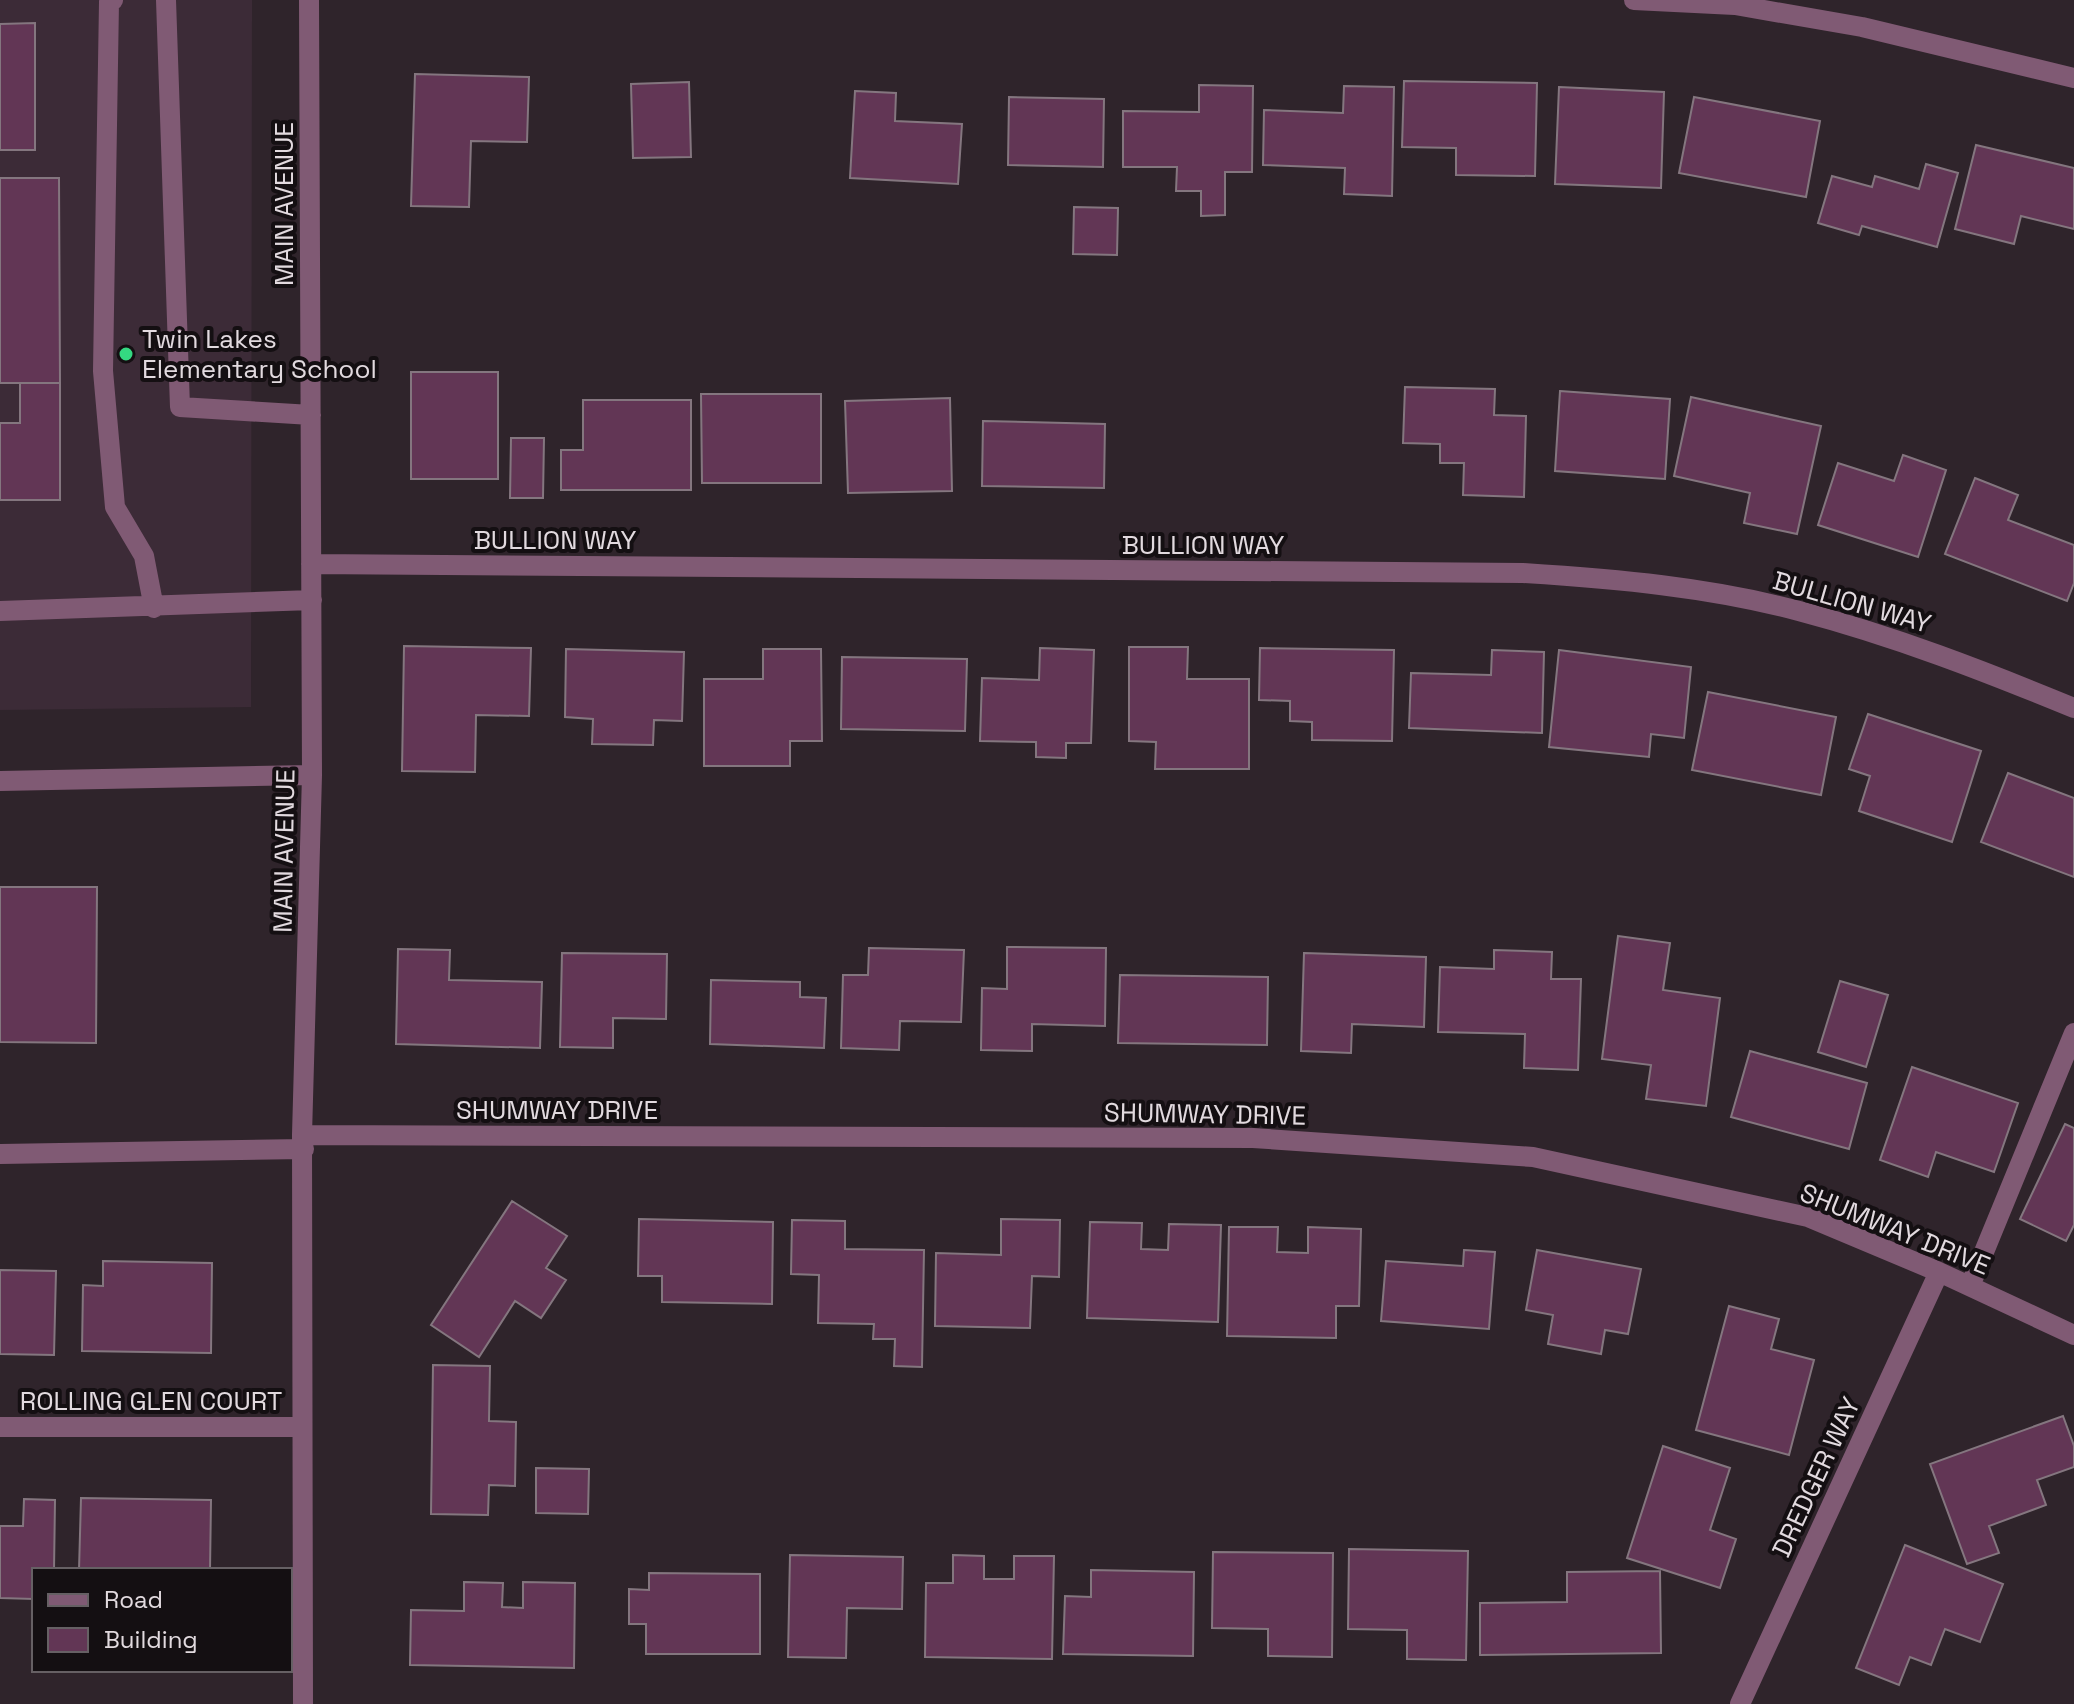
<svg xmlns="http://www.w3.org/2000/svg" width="2074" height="1704" viewBox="0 0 2074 1704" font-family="'Space Grotesk',sans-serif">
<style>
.built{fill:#3c2b37}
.building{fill:#623655;stroke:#84767f;stroke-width:2}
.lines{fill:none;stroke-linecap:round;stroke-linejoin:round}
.minor{stroke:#805a74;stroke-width:20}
.poi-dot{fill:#34d881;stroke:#140f12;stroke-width:3}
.labels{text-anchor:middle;stroke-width:8;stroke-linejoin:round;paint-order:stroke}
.street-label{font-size:26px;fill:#e2dadf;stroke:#140f12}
.poi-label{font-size:26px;fill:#e2dadf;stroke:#140f12;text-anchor:start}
</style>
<rect width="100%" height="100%" fill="#2f242b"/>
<!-- built -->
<path class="built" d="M0,0h252l-1,707 -251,3z"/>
<!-- building -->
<path class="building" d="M35,23v127h-35v-126z
M415,74l114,3 -2,65 -56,-1 -2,66 -58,-1z
M1404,81l133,2 -2,93 -79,-1v-27l-54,-1z
M689,82l2,75 -58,1 -2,-74z
M1199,85l54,1 -1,86h-27v43l-24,1v-25h-25l1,-24h-54v-56l76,1z
M1344,86l50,1 -2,109 -48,-2 1,-26 -82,-3 1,-55 79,3z
M1559,87l105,5 -3,96 -106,-4z
M855,91l41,2 -1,28 67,3 -4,60 -108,-6z
M1009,97l95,2 -1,68 -95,-2z
M1694,97l126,24 -14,76 -127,-24z
M1976,145l98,23v61l-53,-13 -7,28 -59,-15z
M1926,164l32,9 -21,74 -75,-21 -3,9 -41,-12 14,-47 40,11 3,-11 44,13z
M0,178h59l1,205h-60z
M1074,207l44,1 -1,47 -44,-1z
M411,372h87v107h-87z
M20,383h40v117h-60v-77h20z
M1405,387l90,2 -1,26 32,1 -2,81 -61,-2 1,-32h-24v-19l-37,-1z
M1560,391l110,8 -5,80 -110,-8z
M701,394h120v89h-119z
M1691,397l130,29 -24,108 -53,-11 6,-30 -76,-17z
M950,398l2,93 -104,2 -3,-92z
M583,400h108v90h-130v-40h22z
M983,421l122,3 -1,64 -122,-2z
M511,438h33l-1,60h-33z
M1903,455l43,15 -28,87 -100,-32 20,-62 56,18z
M1975,478l43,17 -10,25 66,25v38l-7,18 -122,-47z
M404,646l127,2 -2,68 -53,-1 -1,57 -73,-1z
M1129,647h59l-1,32h62v90h-94l1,-27 -27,-1z
M1040,648l54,2 -3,93h-25v15l-30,-1v-15l-56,-1 2,-63 57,2z
M1260,648l134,2 -2,91 -80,-1v-18l-22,-1v-20l-31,-1z
M566,649l118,3 -2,69 -28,-1 -1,25 -61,-1 1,-25 -28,-2z
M763,649h58l1,92h-32v25h-86v-87h59z
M1492,650l52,2 -2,81 -133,-5 2,-55 80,2z
M1559,650l132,17 -7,71 -33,-4 -2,23 -100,-10z
M842,657l125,2 -2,72 -124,-2z
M1708,692l128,25 -15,78 -129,-25z
M1868,714l113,37 -29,91 -93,-31 11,-35 -21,-7z
M2008,773l66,25v79l-93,-35z
M0,887h97l-1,156 -96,-1z
M1618,936l52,7 -7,47 57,8 -14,108 -60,-7 5,-34 -49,-6z
M1007,947l99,1 -1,78 -73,-2v27l-51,-1 1,-62 25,1z
M869,948l95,2 -3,72 -61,-1 -1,29 -58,-2 2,-73h25z
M398,949l52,1 -1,30 93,2 -2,66 -144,-4z
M1494,950l58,2 -1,27h30l-3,91 -54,-2 1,-34 -87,-2 2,-65 54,2z
M562,953l105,1 -1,65 -53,-1v30l-53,-1z
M1304,953l122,4 -2,70 -72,-3 -1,29 -50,-2z
M1120,975l148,2 -1,68 -149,-2z
M711,980l89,2v15l26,1 -2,50 -114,-4z
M1840,981l48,14 -22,72 -48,-15z
M1750,1051l117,32 -18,66 -118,-32z
M1912,1067l106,36 -24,69 -58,-20 -8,25 -48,-17z
M2065,1124l9,4v97l-8,16 -46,-22z
M512,1201l55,35 -21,32 20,12 -25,38 -26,-17 -36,56 -48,-32z
M639,1219l134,3 -1,82 -110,-2v-26h-24z
M1001,1219l59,1 -1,57 -27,-1 -2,52 -95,-2 1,-73 65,2z
M792,1220l53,1v28l79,1 -2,117 -28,-1 1,-27h-22l1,-15 -56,-1 1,-48 -28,-1z
M1090,1222l52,1 -1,26 27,1 1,-26 52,1 -3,97 -131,-4z
M1229,1227h49l-1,25 31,1v-26l53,2 -2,77h-23v32l-109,-2z
M1464,1250l31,2 -6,77 -108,-8 5,-60 77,5z
M1537,1250l104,19 -13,65 -23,-4 -4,24 -53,-10 5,-29 -27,-5z
M103,1261l109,2 -1,90 -129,-2 1,-66 20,1z
M0,1270l56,1 -2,84 -54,-1z
M1729,1306l50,13 -8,30 43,11 -25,95 -93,-25z
M433,1365l57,1 -1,55 27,1 -1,64 -26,-1 -1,30 -57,-1z
M2063,1416l11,30v21l-37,13 9,25 -57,21 10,27 -32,11 -37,-100z
M1663,1446l67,22 -20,62 26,9 -16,49 -93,-30z
M536,1468l53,1 -1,45 -52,-1z
M81,1498l130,2 -1,70h-131z
M24,1499l31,1 -1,70h-20v29l-34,-1v-72h23z
M1905,1545l98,39 -23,58 -35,-13 -14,36 -21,-8 -11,28 -43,-17z
M1349,1549l119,2 -2,109 -59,-1v-29l-59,-1z
M1213,1552l120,1 -1,104 -64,-1v-27l-56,-1z
M790,1555l113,2 -1,52 -55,-1 -1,50 -58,-1z
M953,1555l31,1v23h30v-23h40l-2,103 -127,-2 1,-74h27z
M1091,1570l103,2 -1,84 -130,-2 2,-58 26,1z
M1660,1571l1,82 -181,2v-52l87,-1v-30z
M649,1573l111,1v80h-114v-30h-17v-35l20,1z
M464,1582l39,1 -1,24 21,1v-26l52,1 -1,85 -164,-3 1,-55 53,1z"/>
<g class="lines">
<!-- minor -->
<path class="minor" d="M113,0l-4,2 -6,369 12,136 29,49 10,52
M166,0l14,407 131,8
M1634,0l101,5 127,22 212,51
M311,564l1212,9c93,6 186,14 276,38 95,25 185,60 275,97
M0,611l312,-11
M0,781l312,-6
M302,1135l951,3 280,19 275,60 131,55 135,63
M0,1154l304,-5
M1970,1286l104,-253
M0,1427h301
M303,1704l-1,-569 10,-360 -3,-775
M1740,1704l199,-432"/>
</g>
<!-- markers -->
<circle class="poi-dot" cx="126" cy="354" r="8"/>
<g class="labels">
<!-- street labels -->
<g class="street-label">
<text transform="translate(284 204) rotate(-90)" y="9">MAIN AVENUE</text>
<text x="555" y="549">BULLION WAY</text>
<text x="1203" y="554">BULLION WAY</text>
<text transform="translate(1852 602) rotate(16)" y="9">BULLION WAY</text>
<text transform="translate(284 851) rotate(-89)" y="9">MAIN AVENUE</text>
<text x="557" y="1119">SHUMWAY DRIVE</text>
<text transform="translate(1205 1114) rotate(1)" y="9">SHUMWAY DRIVE</text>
<text transform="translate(1895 1229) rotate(22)" y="9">SHUMWAY DRIVE</text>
<text x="151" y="1410">ROLLING GLEN COURT</text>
<text transform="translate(1816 1477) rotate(-65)" y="9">DREDGER WAY</text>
</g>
<!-- poi labels -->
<g class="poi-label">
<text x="142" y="348">Twin Lakes<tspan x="142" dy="30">Elementary School</tspan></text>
</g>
</g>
<!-- legend -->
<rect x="32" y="1568" width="260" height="104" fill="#140f12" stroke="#666064" stroke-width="2"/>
<rect x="48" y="1594" width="40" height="12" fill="#805a74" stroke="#666064" stroke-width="2"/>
<text x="104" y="1608" font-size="24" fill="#e2dadf">Road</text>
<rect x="48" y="1628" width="40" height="24" fill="#623655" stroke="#666064" stroke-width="2"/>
<text x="104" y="1648" font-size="24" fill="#e2dadf">Building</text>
</svg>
